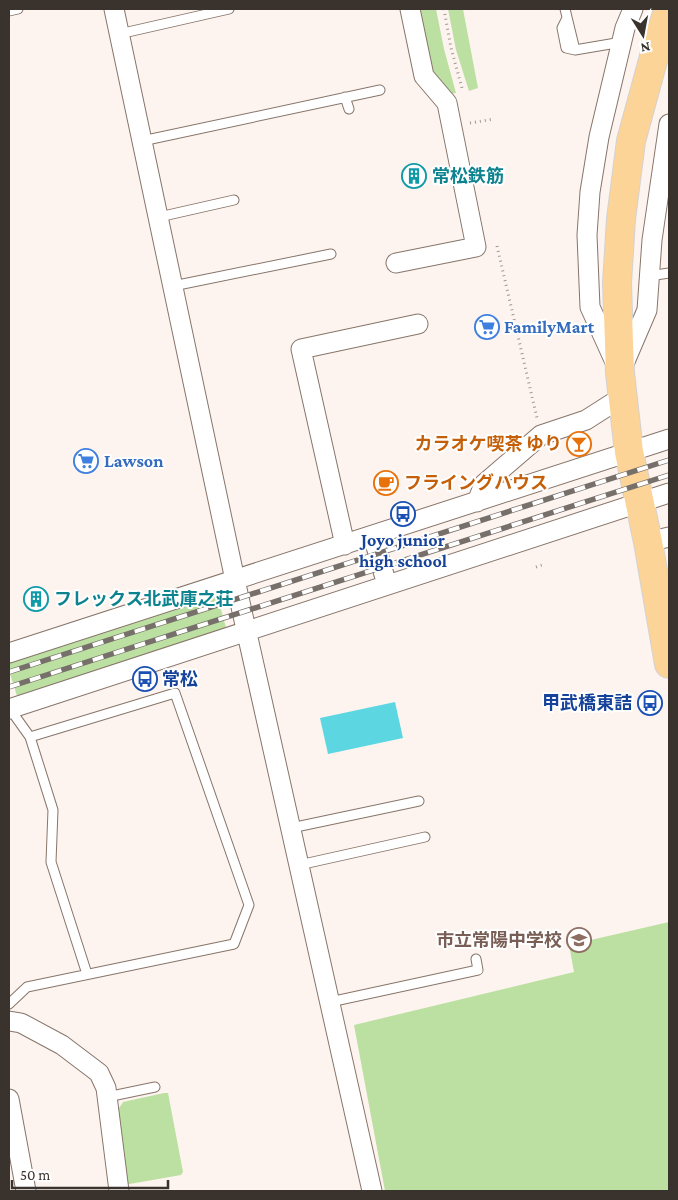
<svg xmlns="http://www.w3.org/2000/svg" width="678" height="1200" viewBox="0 0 678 1200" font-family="'Crimson Pro','Noto Sans JP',serif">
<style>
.green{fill:#bce0a2}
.water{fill:#5cd7e2}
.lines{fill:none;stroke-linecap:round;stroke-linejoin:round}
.service-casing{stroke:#87756a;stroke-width:11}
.minor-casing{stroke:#87756a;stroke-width:21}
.trunk-casing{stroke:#d4d2d1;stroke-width:30}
.path{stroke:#a09792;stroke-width:3;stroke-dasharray:1 4;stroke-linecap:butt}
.service{stroke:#fff;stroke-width:9}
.minor{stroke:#fff;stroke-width:19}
.trunk{stroke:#fcd498;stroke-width:28}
.rail-casing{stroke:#776f6a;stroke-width:5.5}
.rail{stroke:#fff;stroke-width:4;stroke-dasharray:11;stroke-linecap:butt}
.labels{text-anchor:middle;stroke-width:4;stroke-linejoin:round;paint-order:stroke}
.culture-label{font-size:18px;font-weight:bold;fill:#0d838f;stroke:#fff;text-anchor:start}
.shop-label{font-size:18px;font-weight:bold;fill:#366cbe;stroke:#fff;text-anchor:start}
.food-label{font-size:18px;font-weight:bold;fill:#c56008;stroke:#fff;text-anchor:end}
.transit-label{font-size:18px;font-weight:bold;fill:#164399;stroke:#fff}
.education-label{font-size:18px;font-weight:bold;fill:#785e54;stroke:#fff;text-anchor:end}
</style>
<rect width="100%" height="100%" fill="#fdf4ef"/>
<!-- green -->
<path class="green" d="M419,9h17l8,40 12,44 -7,1 -17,-21z
M448,9h15l15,79 -9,3 -13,-41z
M216,591l12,44 -209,67 -10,-31v-13z
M669,922v269h-284l-31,-166 220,-53 -5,-27z
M164,1093h4l15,79 -2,3 -57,10 -8,-72 7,-11z"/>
<!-- water -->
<path class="water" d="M395,702l8,36 -75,16 -8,-36z"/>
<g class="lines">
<defs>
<path id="service" d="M565,9l10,41 47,-8
M9,11l9,-2
M567,18l-5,10 4,20 9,2
M119,34l110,-25
M345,97l4,12
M142,141l238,-51
M159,217l75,-17
M649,276l20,-3
M173,286l158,-32
M10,709l20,28 23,73 -2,52 36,112
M291,828l128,-27
M299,865l126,-28
M330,1002l148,-32 -2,-11
M9,1004l18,-17 207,-43 15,-39 -74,-212 -145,44
M107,1097l48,-10"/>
<path id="minor" d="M114,9l121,571 137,611
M633,9l-8,19 -26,109 -9,55 -3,43 3,72 30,66 27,-63 5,-70 17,-116
M396,263l80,-16 -29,-144 -23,-27 -14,-67
M477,502l7,-18 57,-49 45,-15 36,-23
M373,536l14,49
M648,542l21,-5
M345,545l-44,-196 117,-25
M9,653l660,-214
M9,709l660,-216
M9,1021l12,2 41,22 37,28 7,15 13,103
M9,1099l17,92"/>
<path id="trunk" d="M669,9l-8,22 -30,110 -10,78 -4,64 3,90 9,79 19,90 21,122"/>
</defs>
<!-- service casing -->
<use href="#service" class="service-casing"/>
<!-- minor casing -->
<use href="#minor" class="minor-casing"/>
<!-- trunk casing -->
<use href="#trunk" class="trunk-casing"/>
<!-- path -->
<path class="path" d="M444,9l7,39 11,40
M470,123l24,-4
M497,246l40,172
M536,567l6,-2"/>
<!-- service -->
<use href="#service" class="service"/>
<!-- minor -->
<use href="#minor" class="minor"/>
<!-- trunk -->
<use href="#trunk" class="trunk"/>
<defs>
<path id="rail" d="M9,672l660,-212
M9,687l660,-212"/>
</defs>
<!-- rail casing -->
<use href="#rail" class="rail-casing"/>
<!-- rail -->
<use href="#rail" class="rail"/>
</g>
<!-- icons -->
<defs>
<symbol id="building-ring" viewBox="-11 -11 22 22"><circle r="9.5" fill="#fff" stroke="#0f9aa8" stroke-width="1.5"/><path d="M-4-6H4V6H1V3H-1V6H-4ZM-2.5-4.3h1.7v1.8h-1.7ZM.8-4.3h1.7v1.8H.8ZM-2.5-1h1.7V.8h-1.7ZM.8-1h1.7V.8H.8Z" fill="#0f9aa8"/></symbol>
<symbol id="supermarket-ring" viewBox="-11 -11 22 22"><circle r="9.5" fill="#fff" stroke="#3f7fe0" stroke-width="1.5"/><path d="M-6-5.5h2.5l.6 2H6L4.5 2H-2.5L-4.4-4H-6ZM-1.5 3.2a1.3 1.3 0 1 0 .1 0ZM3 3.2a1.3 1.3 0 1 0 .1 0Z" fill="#3f7fe0"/></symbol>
<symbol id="bar-ring" viewBox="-11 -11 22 22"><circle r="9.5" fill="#fff" stroke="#e8710a" stroke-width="1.5"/><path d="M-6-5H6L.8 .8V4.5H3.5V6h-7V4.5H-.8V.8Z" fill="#e8710a"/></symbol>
<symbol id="cafe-ring" viewBox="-11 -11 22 22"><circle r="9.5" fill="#fff" stroke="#e8710a" stroke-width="1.5"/><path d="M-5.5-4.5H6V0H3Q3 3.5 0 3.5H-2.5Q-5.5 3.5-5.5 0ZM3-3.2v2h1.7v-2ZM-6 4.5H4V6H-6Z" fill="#e8710a"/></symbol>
<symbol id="bus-ring" viewBox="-11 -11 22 22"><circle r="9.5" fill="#fff" stroke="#1a4fb4" stroke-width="1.5"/><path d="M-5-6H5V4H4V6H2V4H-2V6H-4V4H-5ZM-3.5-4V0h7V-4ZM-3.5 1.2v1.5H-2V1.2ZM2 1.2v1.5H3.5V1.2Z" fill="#1a4fb4"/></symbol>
<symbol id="school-ring" viewBox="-11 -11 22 22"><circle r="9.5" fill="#fff" stroke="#8d6e63" stroke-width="1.5"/><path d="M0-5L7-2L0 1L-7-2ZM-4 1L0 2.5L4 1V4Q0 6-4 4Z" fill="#8d6e63"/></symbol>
</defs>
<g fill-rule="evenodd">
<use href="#building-ring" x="400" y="162" width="28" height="28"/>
<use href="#supermarket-ring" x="473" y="313" width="28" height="28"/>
<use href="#bar-ring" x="565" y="430" width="28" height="28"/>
<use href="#supermarket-ring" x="72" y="447" width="28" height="28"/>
<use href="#cafe-ring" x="372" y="469" width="28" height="28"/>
<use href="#bus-ring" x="389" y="500" width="28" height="28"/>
<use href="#building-ring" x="22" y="585" width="28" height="28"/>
<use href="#bus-ring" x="131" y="665" width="28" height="28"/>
<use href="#bus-ring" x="636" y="689" width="28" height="28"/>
<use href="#school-ring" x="565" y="926" width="28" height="28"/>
</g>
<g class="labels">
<!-- culture labels -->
<g class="culture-label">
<text x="432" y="182">常松鉄筋</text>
<text x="54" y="605">フレックス北武庫之荘</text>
</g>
<!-- shop labels -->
<g class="shop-label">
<text x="504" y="333">FamilyMart</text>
<text x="104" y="467">Lawson</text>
</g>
<!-- food labels -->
<g class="food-label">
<text x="562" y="450">カラオケ喫茶 ゆり</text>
<text x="404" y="489" text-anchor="start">フライングハウス</text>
</g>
<!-- transit labels -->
<g class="transit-label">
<text x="403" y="546">Joyo junior<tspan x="403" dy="21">high school</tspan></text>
<text x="162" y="685" text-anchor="start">常松</text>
<text x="632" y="709" text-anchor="end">甲武橋東詰</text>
</g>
<!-- education labels -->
<g class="education-label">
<text x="562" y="946">市立常陽中学校</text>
</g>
</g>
<!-- border -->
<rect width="678" height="1200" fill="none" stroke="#3a322d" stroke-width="20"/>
<!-- north arrow -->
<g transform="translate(643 35) rotate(169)" stroke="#ffffff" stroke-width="4" paint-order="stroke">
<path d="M0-4L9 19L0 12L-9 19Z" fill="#3a322d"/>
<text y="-8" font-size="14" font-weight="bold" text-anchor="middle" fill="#3a322d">N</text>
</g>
<!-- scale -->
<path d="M12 1180v8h156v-8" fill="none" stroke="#3a322d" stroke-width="2.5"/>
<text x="20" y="1180" font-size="15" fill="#3a322d" stroke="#ffffff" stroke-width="4" paint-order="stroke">50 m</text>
</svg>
